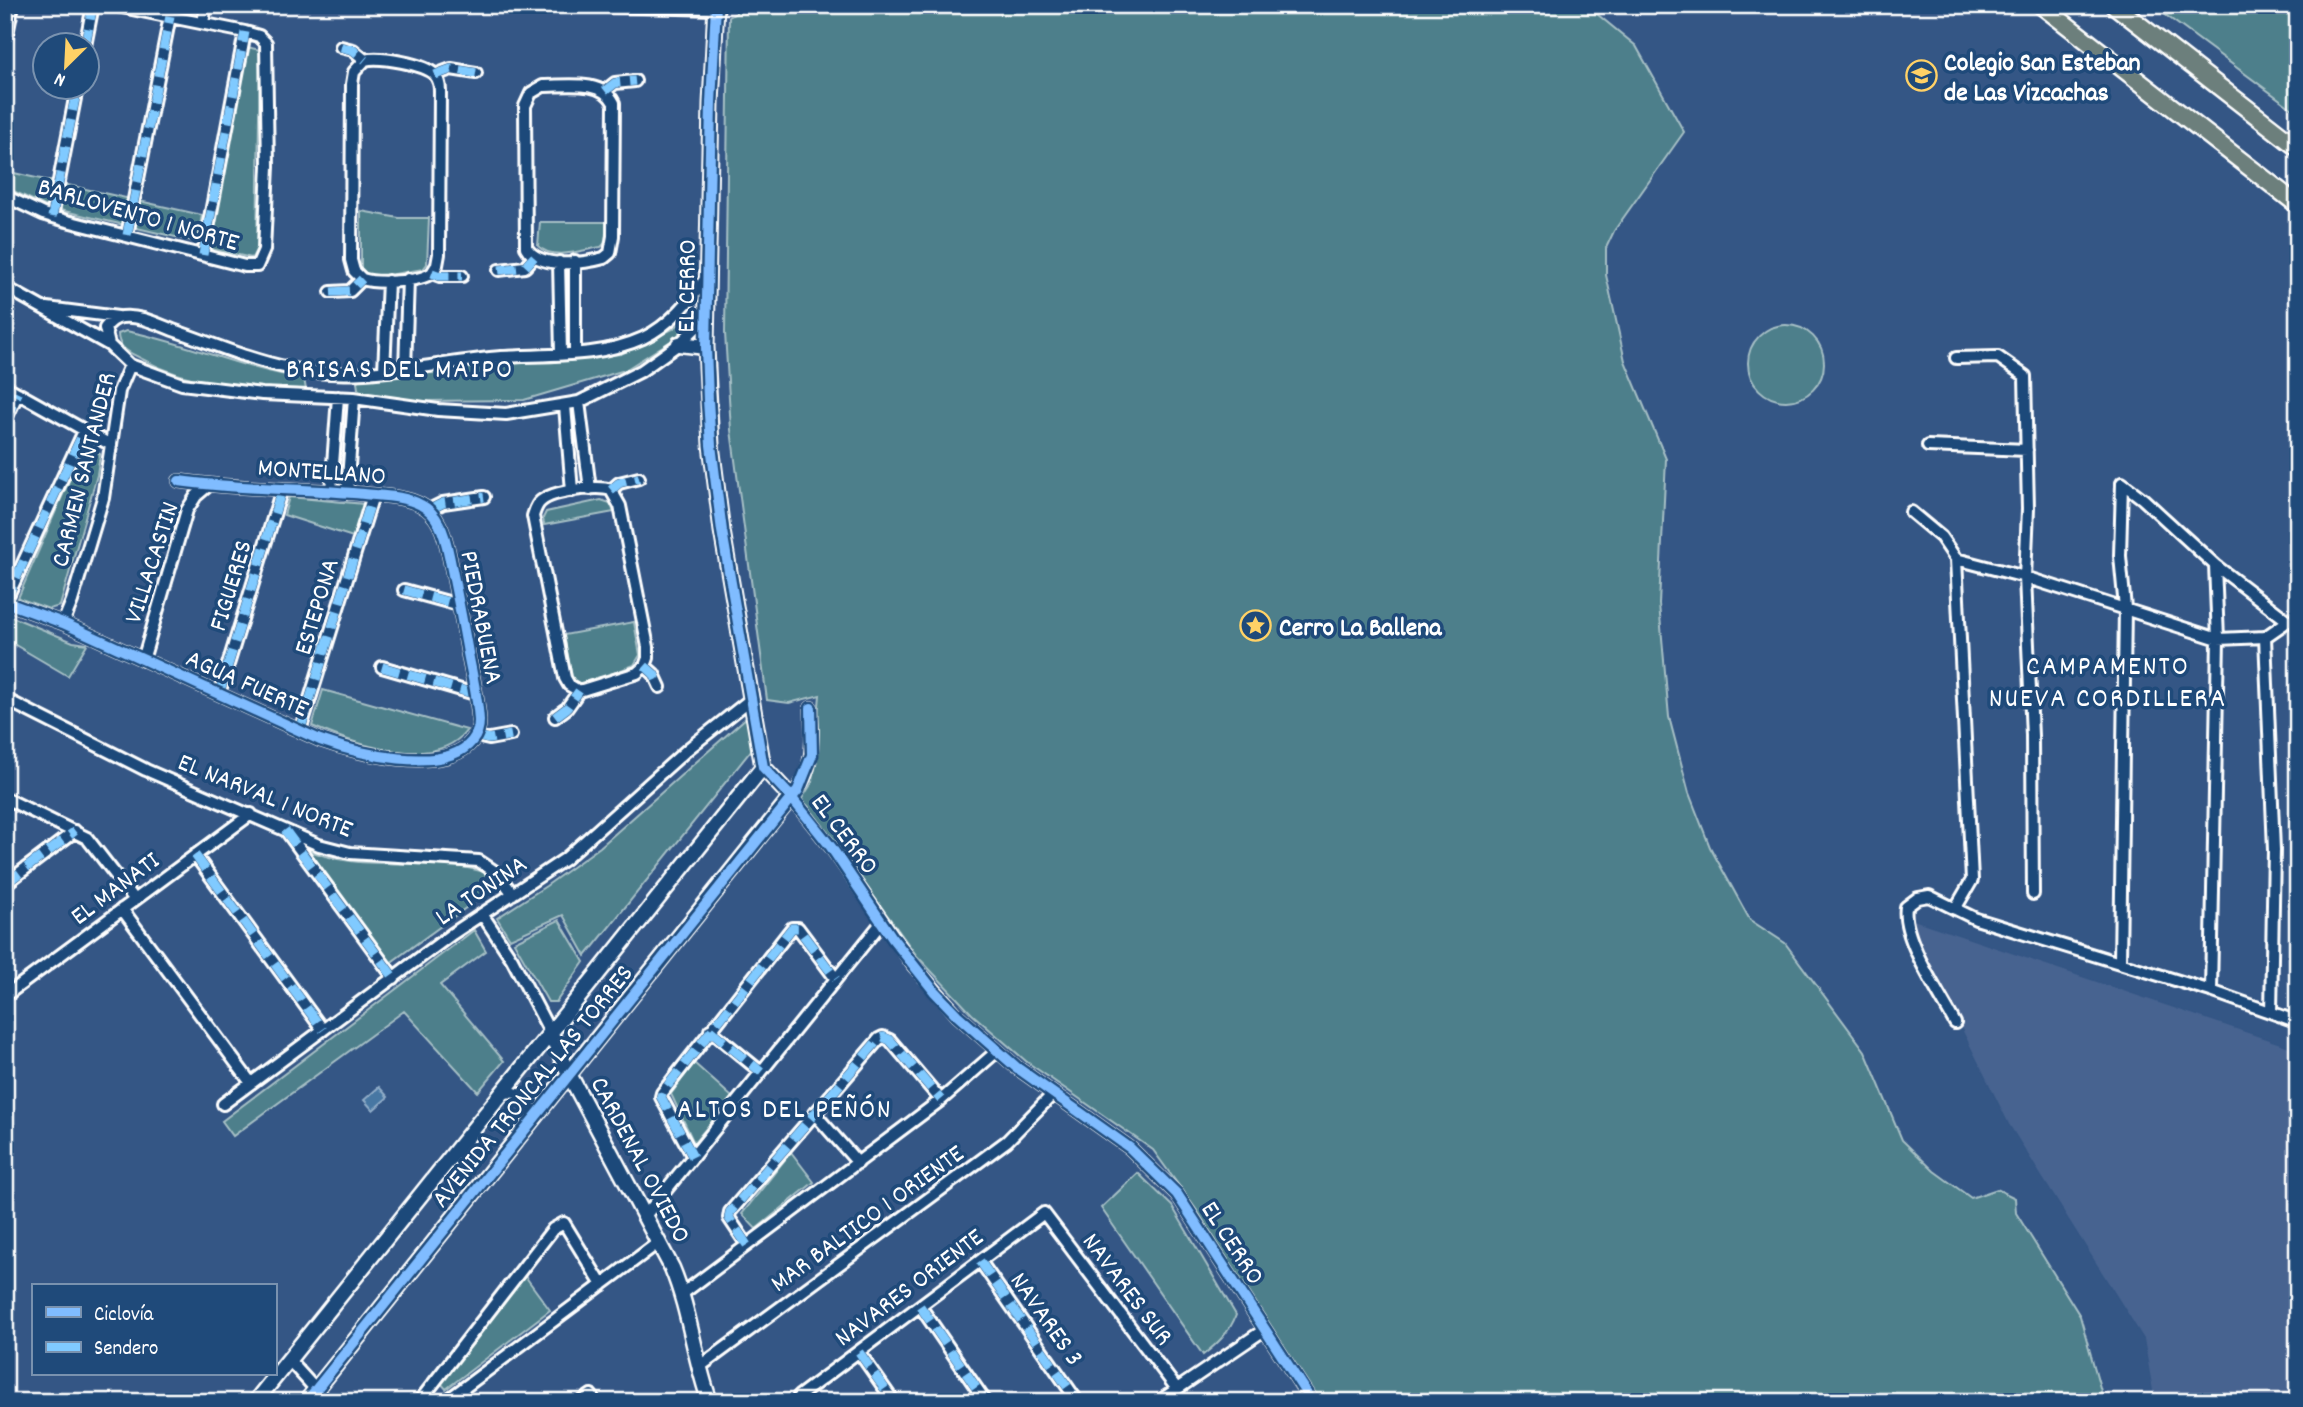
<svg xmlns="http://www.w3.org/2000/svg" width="2303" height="1407" viewBox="0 0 2303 1407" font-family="Dekko,sans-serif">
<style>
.built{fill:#476390}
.green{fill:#4d7f8b;stroke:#a6bfc5;stroke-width:2}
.water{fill:#4777a3;stroke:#91adc8;stroke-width:2}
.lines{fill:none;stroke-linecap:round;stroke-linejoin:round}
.street-casing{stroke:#fff;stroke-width:16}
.secondary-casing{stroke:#fff;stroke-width:19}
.primary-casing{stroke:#fff;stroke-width:21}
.street{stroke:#1f4a7a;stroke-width:10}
.secondary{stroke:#1f4a7a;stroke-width:14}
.primary{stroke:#6c7f7c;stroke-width:16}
.quiet{stroke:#80caff;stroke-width:9;stroke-dasharray:18 9;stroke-linecap:butt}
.cycleway-casing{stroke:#1f4a7a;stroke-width:15}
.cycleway{stroke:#80bcff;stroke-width:10}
.labels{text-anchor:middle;stroke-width:7;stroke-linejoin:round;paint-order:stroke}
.poi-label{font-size:26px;font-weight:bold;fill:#fff;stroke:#1f4a7a;text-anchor:start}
.street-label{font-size:26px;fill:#fff;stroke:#1f4a7a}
.neighbourhood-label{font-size:28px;letter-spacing:2px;fill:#fff;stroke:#1f4a7a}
</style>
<rect width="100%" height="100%" fill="#345685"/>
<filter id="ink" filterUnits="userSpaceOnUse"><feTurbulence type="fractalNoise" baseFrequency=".0143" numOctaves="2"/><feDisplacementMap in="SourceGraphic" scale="14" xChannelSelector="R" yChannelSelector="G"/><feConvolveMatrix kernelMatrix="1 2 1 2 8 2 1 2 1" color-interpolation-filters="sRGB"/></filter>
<g filter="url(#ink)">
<!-- built -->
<path class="built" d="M1907,918l391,132v352h-143l-11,-63 -135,-215z"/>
<!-- green -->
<path class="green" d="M736,5h850l50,41 48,86 -70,99 -8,17v27l19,86 41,98 -7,145 10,113 20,76 21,54 40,73 35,23 80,108 37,89 32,31 37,27 26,-9 18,9 1,15 64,103 24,86h-787l-119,-190 -45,-62 -126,-88 -55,-48 -55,-58 -109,-150 -7,-6 11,-17 8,-88 -31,8 -22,-3 -36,-270 -6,-97 4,-316 7,-4z
M2152,5h146v108z
M247,47l13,3 -3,198 -5,10 -41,-9z
M5,171l197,44 -5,27 -150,-35 -42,-20z
M361,211l38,7h30l-2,46 -4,5 -51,9 -11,-3z
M540,222h67l-2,21 -4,4c-18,3 -49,14 -63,-1z
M684,320l7,8 -66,42 -101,30 -102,1 -55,-6 -9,-6 -1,-7 4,-5 260,-23 52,-25z
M1748 363a38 38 0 1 1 76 0a38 38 0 1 1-76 0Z
M126,331c60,11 117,39 178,47l2,12c-58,-3 -111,-2 -164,-31 -11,-6 -24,-10 -24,-25z
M91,444l9,10 -3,21 -37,131 -11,3 -31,-11 66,-152z
M289,497l75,7 -11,33 -69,-22z
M601,500l9,3 4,9 -70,13 -1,-7 3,-6z
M5,614l68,28 14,2 -19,32 -63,-37z
M634,622l6,33 -6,10 -51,20 -7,-2 -4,-6 -8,-42z
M323,690l144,40c-32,43 -116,13 -155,-4z
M747,717l6,31 -167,208 -23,-41 -53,24 -13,-21 49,-32 54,-39z
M304,848c58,28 126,5 186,26l6,12 -106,77z
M559,920l25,42 -28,40h-8l-34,-60z
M474,930l12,21 -46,34 64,76 -26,31 -74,-81 -171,125 -11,-15z
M694,1063l38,34 -38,46 -23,-49z
M791,1152l23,30 -58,47 -14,-15z
M1138,1173l34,33 64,109c-6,17 -19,29 -33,40l-102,-147z
M525,1276l25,34 -104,79 -6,-7z"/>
<!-- water -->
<path class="water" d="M379,1087l9,10 -15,13 -9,-10z"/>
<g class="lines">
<defs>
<path id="street" d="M568,5l147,4
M203,23l3,-18
M5,44l8,-39
M85,46l8,-41
M341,47l12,3 12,10
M365,60c13,-4 61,4 70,15 4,5 5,11 5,16l-1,163 -2,11 -5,8
M435,75l16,-6 25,4
M543,86c23,0 59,-7 71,17l-1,133 -3,17 -6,5c-22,6 -66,11 -78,-11l-1,-141 6,-13z
M605,91l10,-8 20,-2
M5,196l38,18 24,7 178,45h12l7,-16 4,-84 -2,-123 -7,-7 -14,-4 -133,-27
M52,217l25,-129
M127,235l43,-219
M203,255l42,-223
M559,262l2,92
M499,270l26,-3 9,-10
M362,279l-8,-8 -3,-11 1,-176 2,-12 11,-12
M362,279c15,5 57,3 70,-6l8,3h22
M5,287l104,58 21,20 52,19 80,10 92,4 84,12 68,4 73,-12 62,-31 38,-27 28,-27
M331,292l19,-1 12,-12
M47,308l71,9
M109,345l-4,-17c5,-6 9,-10 17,-11 18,-2 35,7 51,13 38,13 77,30 116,38 70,15 142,-5 212,-11 47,-3 98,1 142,-19 26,-12 49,-39 64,-62
M575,353v-92
M1956,358l42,-1 27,19 3,133 -3,68 7,159 1,158
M405,369l3,-90
M384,371l4,-90
M5,386l106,59
M579,402l11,87
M565,406l7,85
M5,421l13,-28
M1928,446l99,4
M2122,483l21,16 72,66 73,56
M611,490l9,16 28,141v11l-3,8
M611,490l8,-7 20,-5
M331,491l7,-94
M347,493l7,-95
M429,510l14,-7 41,-6
M1911,512l30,25 15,22 16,321 -17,29
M1956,559l69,18 193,62 47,-2 23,-16h10
M404,590l55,15
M5,602l58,21 257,117c36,13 124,36 152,1 5,-6 7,-12 7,-20 -1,-22 -7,-46 -11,-68 -5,-29 -11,-59 -17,-88 -3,-14 -5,-29 -12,-41 -4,-8 -10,-15 -18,-19 -16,-9 -38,-9 -57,-11 -61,-6 -124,-4 -185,-13
M5,602l79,-171
M63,623l9,-22 31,-103 16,-107 11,-26
M2265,637l9,213 -3,162
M143,660l44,-150 9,-14 13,-11
M645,666l9,8 6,13
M382,667l93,27
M579,691l-10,-6 -4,-7 -32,-162c2,-6 3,-11 8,-15 12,-10 56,-16 70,-11
M219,694l63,-205
M5,699l141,71 173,75 31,8 129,8 18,12 16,21
M811,708c2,32 4,64 -20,89l40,50 82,118 44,50 59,52 114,81 47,46 135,208
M555,717l12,-9 12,-17 58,-18 8,-7
M300,731l73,-236
M476,736l13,3 22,-4
M5,798l82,40 48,62
M287,832l107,146
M195,855l128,175
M5,884l70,-53
M122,909l129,174
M482,914l30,45 39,75
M2120,962l5,-354 -5,-52 2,-73
M2211,991l7,-352 -3,-74
M5,996l246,-182
M1955,1023c-15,-28 -54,-86 -49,-116l12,-9 11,-2 47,23 235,72 87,31
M710,1030l51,42
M504,1093c18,-3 31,10 26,28
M223,1104l229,-170 113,-75 124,-111 62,-49
M814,1113l44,50
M693,1157l-32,-60 1,-4 130,-165h6l38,51
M645,1216l237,-294
M747,1245l-18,-27 1,-6 149,-173 4,-2 7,3 51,60
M980,1261l98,141
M682,1294l259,-194 55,-48
M920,1306l66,96
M859,1352l35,50
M289,1360l38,42
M698,1368l309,-227 46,-47
M419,1402l134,-173 11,-6 38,62
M445,1402l214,-160
M581,1402l10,-7 4,7
M802,1402l-3,-6 245,-183 133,176
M1158,1402l106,-72"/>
<path id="secondary" d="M679,344l27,3
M551,1034l18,40 103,194c18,43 22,90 38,134
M255,1402l508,-635
M306,1402l485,-605 -28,-30 -41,-236 -11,-86 -5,-98 5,-244 5,-98"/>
<path id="primary" d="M2041,5l257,200
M2114,5l184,143"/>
</defs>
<!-- street casing -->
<use href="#street" class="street-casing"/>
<!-- secondary casing -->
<use href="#secondary" class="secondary-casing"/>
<!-- primary casing -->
<use href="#primary" class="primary-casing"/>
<!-- street -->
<use href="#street" class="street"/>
<!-- secondary -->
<use href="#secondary" class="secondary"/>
<!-- primary -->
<use href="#primary" class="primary"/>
<!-- quiet -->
<path class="quiet" d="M5,44l8,-39
M85,46l8,-41
M341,47l12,3 12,10
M435,75l16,-6 25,4
M605,91l10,-8 20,-2
M52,217l25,-129
M127,235l43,-219
M203,255l42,-223
M499,270l26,-3 9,-10
M432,273l8,3h22
M331,292l19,-1 12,-12
M5,421l13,-28
M611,490l8,-7 20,-5
M429,510l14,-7 41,-6
M404,590l55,15
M5,602l79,-171
M645,666l9,8 6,13
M382,667l93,27
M219,694l63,-205
M555,717l12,-9 12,-17
M300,731l73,-236
M476,736l13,3 22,-4
M285,830l109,148
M195,855l128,175
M5,884l70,-53
M710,1030l51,42
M693,1157l-32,-60 1,-4 130,-165h6l38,51
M747,1245l-18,-27 1,-6 149,-173 4,-2 7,3 51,60
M980,1261l98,141
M920,1306l66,96
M859,1352l35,50"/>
<defs>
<path id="cycleway" d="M716,5l-5,98 -5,244 2,53 3,45 11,86 41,236 28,30 40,50 62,92 41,52 23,24 59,52 114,81 47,46 135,208
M5,602l58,21 257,117c36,13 124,36 152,1 5,-6 7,-12 7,-20 -1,-22 -7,-46 -11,-68 -5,-29 -11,-59 -17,-88 -3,-14 -5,-29 -12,-41 -4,-8 -10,-15 -18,-19 -16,-9 -38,-9 -57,-11 -61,-6 -124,-4 -185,-13
M306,1402l492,-612 14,-35 -1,-47"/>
</defs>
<!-- cycleway casing -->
<use href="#cycleway" class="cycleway-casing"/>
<!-- cycleway -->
<use href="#cycleway" class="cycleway"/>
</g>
</g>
<!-- icons -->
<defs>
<symbol id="school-ring" viewBox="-11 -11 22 22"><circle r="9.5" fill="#1f4a7a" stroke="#ffd166" stroke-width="1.5"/><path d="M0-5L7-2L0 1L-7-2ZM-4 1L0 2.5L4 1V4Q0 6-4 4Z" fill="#ffd166"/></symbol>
<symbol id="sight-ring" viewBox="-11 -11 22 22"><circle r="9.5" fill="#1f4a7a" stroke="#ffd166" stroke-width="1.5"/><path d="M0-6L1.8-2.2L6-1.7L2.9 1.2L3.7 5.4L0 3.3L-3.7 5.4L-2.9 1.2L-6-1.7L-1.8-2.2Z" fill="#ffd166"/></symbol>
</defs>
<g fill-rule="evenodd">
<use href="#school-ring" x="1904" y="58" width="35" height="35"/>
<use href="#sight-ring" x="1238" y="608" width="35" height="35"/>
</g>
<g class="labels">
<!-- poi labels -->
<g class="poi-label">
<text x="1944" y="70">Colegio San Esteban<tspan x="1944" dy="30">de Las Vizcachas</tspan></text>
<text x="1279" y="635">Cerro La Ballena</text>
</g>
<!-- street labels -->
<g class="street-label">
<text transform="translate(139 213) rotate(16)" y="9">BARLOVENTO 1 NORTE</text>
<text transform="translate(685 286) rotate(-89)" y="9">EL CERRO</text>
<text transform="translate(82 469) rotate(-76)" y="9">CARMEN SANTANDER</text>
<text transform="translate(322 470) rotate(4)" y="9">MONTELLANO</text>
<text transform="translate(150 562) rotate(-72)" y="9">VILLACASTIN</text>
<text transform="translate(229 585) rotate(-73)" y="9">FIGUERES</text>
<text transform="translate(315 606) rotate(-73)" y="9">ESTEPONA</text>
<text transform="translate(483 617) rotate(79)" y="9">PIEDRABUENA</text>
<text transform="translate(248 682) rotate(24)" y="9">AGUA FUERTE</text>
<text transform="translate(266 794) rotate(22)" y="9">EL NARVAL 1 NORTE</text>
<text transform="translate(846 833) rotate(53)" y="9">EL CERRO</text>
<text transform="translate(114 887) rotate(-37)" y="9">EL MANATI</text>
<text transform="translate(480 889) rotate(-34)" y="9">LA TONINA</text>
<text transform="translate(531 1085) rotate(-51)" y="9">AVENIDA TRONCAL LAS TORRES</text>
<text transform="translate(642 1159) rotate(62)" y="9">CARDENAL OVIEDO</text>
<text transform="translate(866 1217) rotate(-36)" y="9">MAR BALTICO 1 ORIENTE</text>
<text transform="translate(1234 1242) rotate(57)" y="9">EL CERRO</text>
<text transform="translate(908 1286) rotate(-37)" y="9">NAVARES ORIENTE</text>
<text transform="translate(1129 1288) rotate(53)" y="9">NAVARES SUR</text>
<text transform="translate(1048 1318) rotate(55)" y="9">NAVARES 3</text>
</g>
<!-- neighbourhood labels -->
<g class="neighbourhood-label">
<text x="400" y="377">BRISAS DEL MAIPO</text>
<text x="2108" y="674">CAMPAMENTO<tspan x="2108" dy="32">NUEVA CORDILLERA</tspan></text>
<text x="785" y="1117">ALTOS DEL PEÑÓN</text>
</g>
</g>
<!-- margin -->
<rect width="2303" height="1407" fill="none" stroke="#1f4a7a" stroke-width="28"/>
<rect x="14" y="14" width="2275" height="1379" fill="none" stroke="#fff" stroke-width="2.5" filter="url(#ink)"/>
<!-- legend -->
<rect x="32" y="1284" width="245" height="91" fill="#1f4a7a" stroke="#7992af" stroke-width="2"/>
<rect x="46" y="1307" width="35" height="10" fill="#80bcff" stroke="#7992af" stroke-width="2"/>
<text x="94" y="1320" font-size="21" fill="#ffffff">Ciclovía</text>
<rect x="46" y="1342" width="35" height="10" fill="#80caff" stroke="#7992af" stroke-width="2"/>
<text x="94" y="1354" font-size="21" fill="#ffffff">Sendero</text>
<!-- north arrow -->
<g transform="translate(66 66) rotate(204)"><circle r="33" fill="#1f4a7a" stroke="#7992af" stroke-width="2"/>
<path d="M0-5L12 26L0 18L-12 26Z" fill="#ffd166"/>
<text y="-10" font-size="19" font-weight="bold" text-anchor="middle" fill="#ffffff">N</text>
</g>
</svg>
